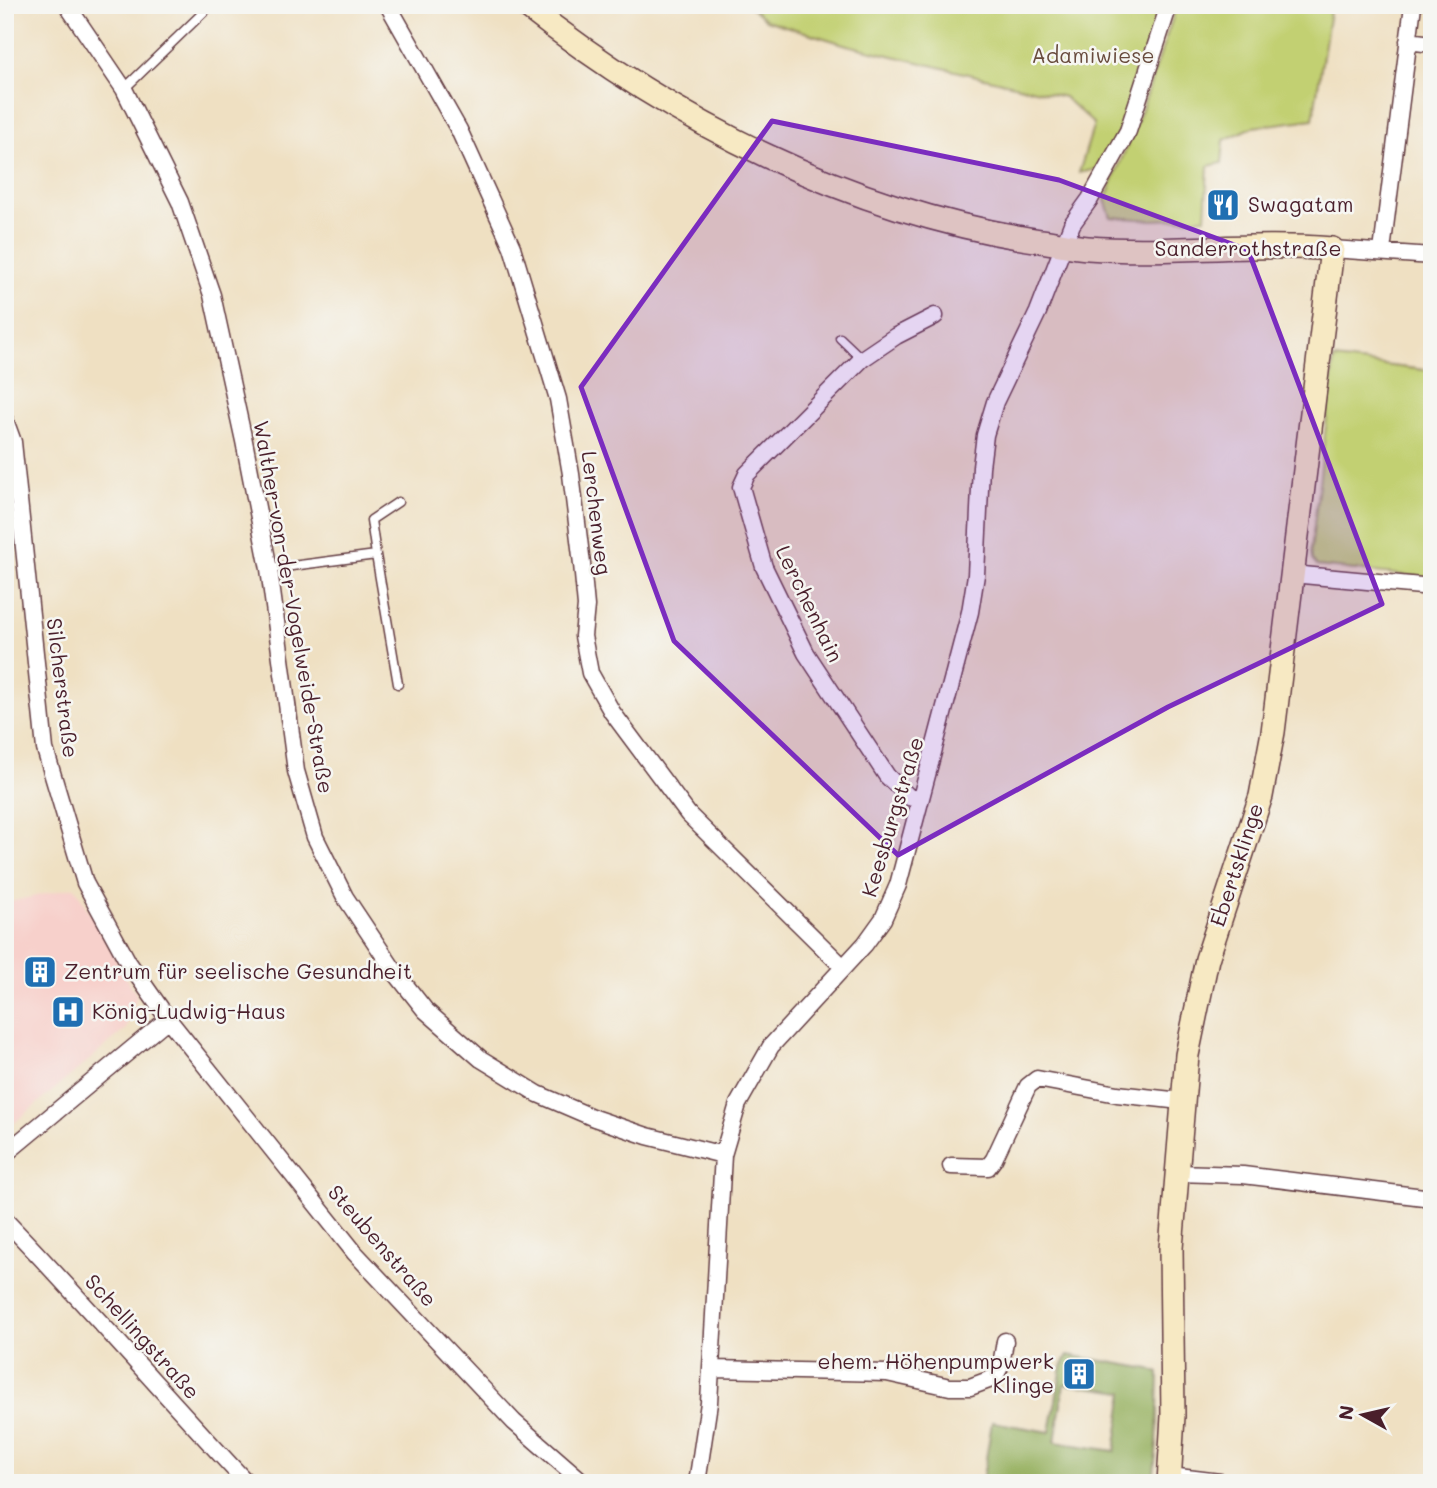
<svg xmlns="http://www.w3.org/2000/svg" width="1437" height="1488" viewBox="0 0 1437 1488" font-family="Mali,sans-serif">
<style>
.built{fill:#f7d0cb}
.green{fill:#c2d072;stroke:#86784e;stroke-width:2}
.forest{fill:#99b264;stroke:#726848;stroke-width:2;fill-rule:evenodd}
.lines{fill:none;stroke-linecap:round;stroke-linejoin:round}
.lane-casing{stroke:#633c42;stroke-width:11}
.street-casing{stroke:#633c42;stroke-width:19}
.secondary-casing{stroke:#633c42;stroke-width:26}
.lane{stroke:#fff;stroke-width:8}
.street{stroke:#fff;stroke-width:16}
.secondary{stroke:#f7e9c3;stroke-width:23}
.marked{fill:#7b2cbf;fill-opacity:0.2;stroke:#7b2cbf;stroke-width:5;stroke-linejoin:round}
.labels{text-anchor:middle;stroke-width:5;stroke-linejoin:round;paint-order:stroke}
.park-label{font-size:21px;fill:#684b3d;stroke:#f6f6f2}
.poi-label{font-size:21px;fill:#4a1f2b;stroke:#f6f6f2;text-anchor:start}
.street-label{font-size:21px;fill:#4a1f2b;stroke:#f6f6f2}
</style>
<rect width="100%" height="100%" fill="#f6f6f2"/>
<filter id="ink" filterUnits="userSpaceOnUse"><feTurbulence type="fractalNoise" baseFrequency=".0143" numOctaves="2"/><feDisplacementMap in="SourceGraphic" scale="14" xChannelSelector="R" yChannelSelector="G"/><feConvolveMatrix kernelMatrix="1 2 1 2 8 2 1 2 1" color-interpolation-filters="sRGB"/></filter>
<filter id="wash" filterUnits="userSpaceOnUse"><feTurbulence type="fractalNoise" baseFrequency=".00686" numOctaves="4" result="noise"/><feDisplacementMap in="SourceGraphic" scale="28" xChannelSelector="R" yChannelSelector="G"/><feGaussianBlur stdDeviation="1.57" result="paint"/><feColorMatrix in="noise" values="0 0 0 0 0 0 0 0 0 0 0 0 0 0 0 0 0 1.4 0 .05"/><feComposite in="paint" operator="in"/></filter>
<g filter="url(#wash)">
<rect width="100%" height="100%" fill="#efe0c2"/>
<!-- built -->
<path class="built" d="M75,887l62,109 -11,33 -121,102v-228z"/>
<!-- green -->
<path class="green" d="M748,5l392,2 24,-2 -42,122 -25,42 -18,4 15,-49 -30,-27 -217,-52 -81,-25z
M1177,5h154l-18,114 -60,8 -29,13 -2,23 -14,3 -3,52 -53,2 -41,-3 -6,-17 37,-91z
M1334,359l98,12v207l-115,-12 -5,-6 -1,-10z"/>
<!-- forest -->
<path class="forest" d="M1068,1355l82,14 9,4 -2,70 -4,40h-171l10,-61 58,10 12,-65zM1064,1384l60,8 -9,59 -60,-9z"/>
</g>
<g filter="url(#ink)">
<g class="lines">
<defs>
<path id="lane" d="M124,89l87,-84
M840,338l22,21
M376,555l-5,-35 27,-18
M269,569l107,-14 22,129"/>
<path id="street" d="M67,5l57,84 56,113 32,93 32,146 25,128 27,202 19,66 30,60 50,75 30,38 56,49 57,35 56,24 53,18 76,19
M388,5l71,125 53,117 46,152 13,75 11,90 4,42 -3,30 7,37 22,39 76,102 155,153
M1408,41l24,3
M1332,249l100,7
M1382,251l31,-246
M5,420l8,22 32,307 40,134 43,79 40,57 187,234 159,169 70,61
M1292,574l140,13
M920,800l-11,-3 -22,-21 -81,-123 -42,-86 -23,-80 6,-13 115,-115 34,-23 39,-20
M5,1154l163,-135
M951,1166l37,1 6,-8 34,-73 9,-7 80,15 64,7
M1176,1173l67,2 189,23
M5,1220c83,86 160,176 242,263
M712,1369l175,4 63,14h20l24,-9 7,-13 4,-24
M1170,1476l58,7
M697,1483l12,-80 14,-248 15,-51 33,-58 94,-102 18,-25 15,-34 72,-273 6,-37 5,-108 4,-32 10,-33 43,-90 34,-88 18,-25 38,-68 41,-126"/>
<path id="secondary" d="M525,5c148,117 328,208 516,236 16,2 32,6 47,7 82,6 163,-6 244,1l-59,483 -12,64 -54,163 -20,96 -16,193 2,168 -4,67"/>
</defs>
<!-- lane casing -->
<use href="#lane" class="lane-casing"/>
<!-- street casing -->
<use href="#street" class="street-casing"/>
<!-- secondary casing -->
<use href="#secondary" class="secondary-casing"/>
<!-- lane -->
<use href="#lane" class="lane"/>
<!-- street -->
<use href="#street" class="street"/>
<!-- secondary -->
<use href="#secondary" class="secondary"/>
</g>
</g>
<!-- marked area -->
<path class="marked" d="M772,121l287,59 189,70 134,354 -214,103 -270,148 -224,-214 -93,-254z"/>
<!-- icons -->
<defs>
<symbol id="restaurant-square" viewBox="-11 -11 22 22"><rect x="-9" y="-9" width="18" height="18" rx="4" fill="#1f6fb2" stroke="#f6f6f2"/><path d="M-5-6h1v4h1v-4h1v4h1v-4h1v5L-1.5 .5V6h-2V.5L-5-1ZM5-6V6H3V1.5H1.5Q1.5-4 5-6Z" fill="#fff"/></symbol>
<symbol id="building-square" viewBox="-11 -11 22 22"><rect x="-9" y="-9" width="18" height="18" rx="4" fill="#1f6fb2" stroke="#f6f6f2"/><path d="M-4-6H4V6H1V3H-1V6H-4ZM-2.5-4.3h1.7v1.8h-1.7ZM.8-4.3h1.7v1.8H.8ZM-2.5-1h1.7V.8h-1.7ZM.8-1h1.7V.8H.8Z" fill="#fff"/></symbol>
<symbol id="hospital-square" viewBox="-11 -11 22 22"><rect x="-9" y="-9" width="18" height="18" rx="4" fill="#1f6fb2" stroke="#f6f6f2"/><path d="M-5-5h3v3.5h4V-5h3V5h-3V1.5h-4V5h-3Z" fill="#fff"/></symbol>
</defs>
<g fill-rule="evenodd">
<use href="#restaurant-square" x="1204" y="186" width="38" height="38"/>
<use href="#building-square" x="21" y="953" width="38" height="38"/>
<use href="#hospital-square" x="49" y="993" width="38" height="38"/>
<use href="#building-square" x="1060" y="1355" width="38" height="38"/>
</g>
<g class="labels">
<!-- park labels -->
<g class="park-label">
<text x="1093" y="63">Adamiwiese</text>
</g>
<!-- poi labels -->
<g class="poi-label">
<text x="1248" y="212">Swagatam</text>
<text x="64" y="979">Zentrum für seelische Gesundheit</text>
<text x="92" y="1019">König-Ludwig-Haus</text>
<text x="1054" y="1369" text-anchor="end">ehem. Höhenpumpwerk<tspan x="1054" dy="24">Klinge</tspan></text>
</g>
<!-- street labels -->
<g class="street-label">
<text x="1248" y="256">Sanderrothstraße</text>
<text transform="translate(596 513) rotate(83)" y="7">Lerchenweg</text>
<text transform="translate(809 604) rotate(64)" y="7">Lerchenhain</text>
<text transform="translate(293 607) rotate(80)" y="7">Walther-von-der-Vogelweide-Straße</text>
<text transform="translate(62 688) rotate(83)" y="7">Silcherstraße</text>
<text transform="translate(893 817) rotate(-73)" y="7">Keesburgstraße</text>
<text transform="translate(1237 865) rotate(-72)" y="7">Ebertsklinge</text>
<text transform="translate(382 1246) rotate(49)" y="7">Steubenstraße</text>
<text transform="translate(142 1337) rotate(48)" y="7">Schellingstraße</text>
</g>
</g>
<!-- margin -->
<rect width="1437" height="1488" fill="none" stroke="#f6f6f2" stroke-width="28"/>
<!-- north arrow -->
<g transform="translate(1363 1415) rotate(278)" stroke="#f6f6f2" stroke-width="5" paint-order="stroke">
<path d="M0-5L12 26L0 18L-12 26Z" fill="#4a1f2b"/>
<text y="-10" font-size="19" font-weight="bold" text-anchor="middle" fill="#4a1f2b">N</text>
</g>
</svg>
